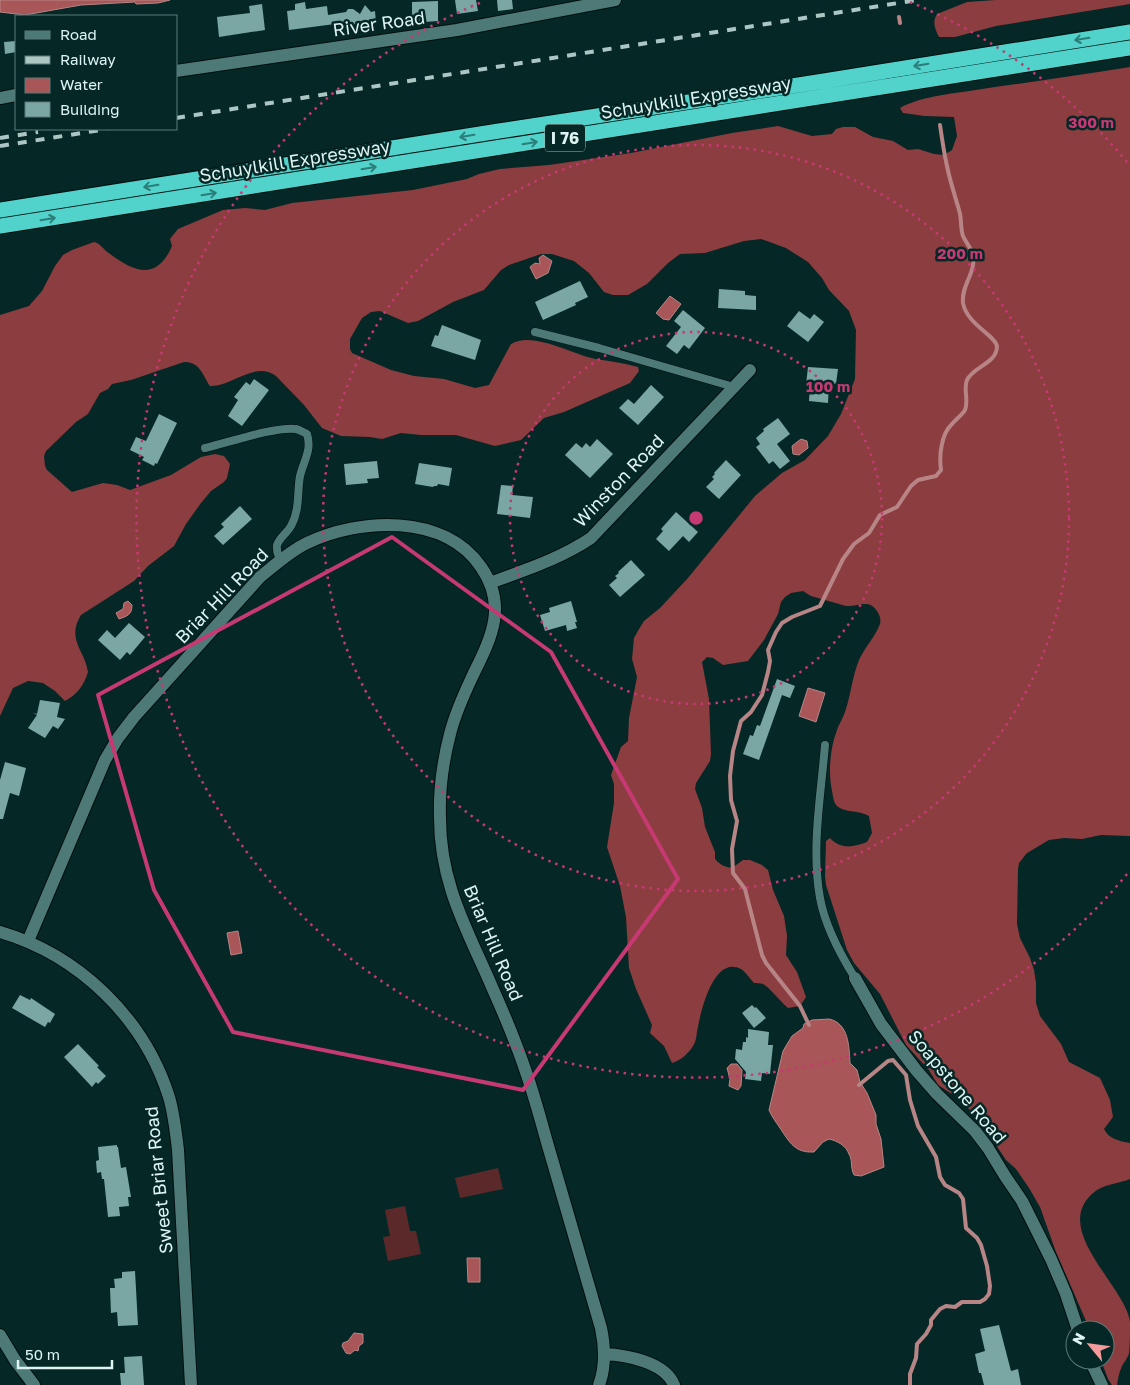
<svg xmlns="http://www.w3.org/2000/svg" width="1130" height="1385" viewBox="0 0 1130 1385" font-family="'Golos Text',sans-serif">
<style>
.green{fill:#5c292a}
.forest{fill:#8c3d40}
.water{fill:#a85658;stroke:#b88586}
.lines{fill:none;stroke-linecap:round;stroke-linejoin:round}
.stream{stroke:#b88586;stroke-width:4}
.building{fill:#7aa7a3}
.service-casing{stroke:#000f0e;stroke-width:9}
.minor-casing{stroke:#000f0e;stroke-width:14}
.tertiary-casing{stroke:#000f0e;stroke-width:14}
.motorway-casing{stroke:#000f0e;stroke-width:17}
.service{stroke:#4d7976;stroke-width:8}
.minor{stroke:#4d7976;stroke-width:12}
.tertiary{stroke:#4d7976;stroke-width:12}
.motorway{stroke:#51d2ca;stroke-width:15}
.rail{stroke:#acc6c4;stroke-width:4;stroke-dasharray:9 9;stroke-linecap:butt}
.oneway{stroke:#2b7d78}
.marked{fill:none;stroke:#c63972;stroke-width:4;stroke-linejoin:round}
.ring{fill:none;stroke:#c63972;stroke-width:2.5;stroke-dasharray:2.5 5}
.labels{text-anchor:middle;stroke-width:5;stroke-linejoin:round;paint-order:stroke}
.shield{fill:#052826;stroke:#9cb7b5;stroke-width:1}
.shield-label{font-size:16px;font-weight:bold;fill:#ddf4f2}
.street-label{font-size:18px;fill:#ddf4f2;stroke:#052826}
.centre{fill:#c63972;stroke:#052826;stroke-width:2.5}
.ring-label{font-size:15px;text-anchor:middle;font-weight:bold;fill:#c63972;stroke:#052826;stroke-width:5;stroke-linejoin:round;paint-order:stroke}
</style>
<rect width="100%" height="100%" fill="#052826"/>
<!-- green -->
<path class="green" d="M498,1168l5,21 -43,9 -5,-20z
M405,1206l5,25h6l5,23 -33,7 -5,-24 7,-1 -5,-26z"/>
<!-- forest -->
<path class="forest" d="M996,0h134v4l-134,22 -41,11h-16c-4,-8 -7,-15 -2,-23l30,-12z
M1130,67v769l-29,-1 -19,4 -18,-1 -15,2 -22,13 -8,10 -1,6 -1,55 3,14 10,20 4,12 2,13v20l4,13 21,28 8,18 31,16 10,22 3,17 -9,12c5,10 15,12 26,14v36c-10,4 -23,5 -33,11 -51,36 29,96 33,132 0,8 0,24 -1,31 -1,5 -5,9 -7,13 -3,6 -4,13 -5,19h-5l-4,-6 -7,-19h4v-30h-15l-34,-78 -16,-45 -11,-19 -13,-19 -10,-9 -28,-42 -20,-20 -20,-13 -9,-15 -23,-25 -26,-51 -26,-31 -7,-13 -21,-65 -1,-9 1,-35 4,-3c11,12 24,9 37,4l5,-9 -3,-17c-9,-6 -24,-3 -32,-10 -4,-4 -4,-11 -5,-15 -4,-19 -2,-43 5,-61 2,-6 6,-12 8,-18 6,-17 7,-35 14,-52 6,-13 16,-23 21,-36 1,-5 0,-8 -3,-13 -8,-13 -19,-4 -31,-5l-35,-10 -8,-5 -12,2 -6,4 -4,5 -3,12 -14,26 -16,21 -25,4 -10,-7 -6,-1 -5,5 7,37 2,55 -1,7 -14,22 -1,6 7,19 3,19 10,25v7c5,6 10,8 17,9l11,-8h7l12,5 6,5 5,20 11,26 3,20 -1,19 11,17 9,25 -6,9 -12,2c-5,-4 -21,-23 -25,-24 -3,-1 -6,-1 -9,-1 -4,-4 -8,-11 -13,-14 -27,-14 -40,41 -43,58 -2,7 -1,13 -5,19 -5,8 -12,14 -21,17l-8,-17 -14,-13 2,-8 -16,-36 -7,-21 -3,-51 -6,-31 -13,-39 7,-44v-19l-3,-9 10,-28 7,-6 1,-23 8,-41 -5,-18 2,-21 5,-9 5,-8 16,-13 28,-30 67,-82 27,-23 23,-13 23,-24 13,-22 14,-35 1,-49 -7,-19 -20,-21 -7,-12 -14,-16 -22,-14 -25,-9 -17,2 -39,12 -25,1 -12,9 -21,21 -19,11h-15l-9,-3 -15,-19 -15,-12 -22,-7h-11l-32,11 -8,5 -17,20 -31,12 -35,19 -10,2 -28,-12 -9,1 -9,6 -12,21v10l2,4 39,17 23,6 30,3 31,9 14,-3 22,-41c22,-13 60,10 84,15 14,2 28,4 43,8l1,4 -9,12 -66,29 -20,6 -23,22 -26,6 -39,-11h-35l-20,-2 -19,6 -12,-2 -29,-1 -19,-8 -18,-23 -28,-29c-20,-16 -45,11 -66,10 -7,-10 -10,-25 -26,-24l-53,18 -19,4 -4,5 -8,4 -12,21 -12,8 -30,29 -2,5 1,10 2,4 25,22 31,-9 14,2 13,5 41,-15 30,-18 14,-3 9,2 6,8 -3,14 -3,4 -13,9 -10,12 -15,21 -12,22 -26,20 -14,15 -53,34c-15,25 4,35 7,57 -4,13 -11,23 -23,29l-10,-10 -12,-8 -15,-2 -15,7 -13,28v-401l29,-9 13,-15 13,-25 8,-11 9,-5 22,-8c5,1 8,5 12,9 26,20 50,32 66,-5l-2,-7 8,-10 45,-19 22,-2 20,2 27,-7 121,-13 54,-11 12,-5 21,-5 49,-4 82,-12 101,-20 46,-7 34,10 20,-2 4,-5 7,-2h12l18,10 20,4 15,9 10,-1 16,5 10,1 8,-5 5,-14 -3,-19 -29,-1 -22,-3 -3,-5c20,-12 59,-15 82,-19 49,-7 99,-14 148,-22z"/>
<!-- water -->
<path class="water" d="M0,0h170l-12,3 -22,1 -1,-2 -54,3 -56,10 -25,-3z
M543,255l9,6 -4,12 -12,6 -6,-12 5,-4 5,1 -1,-6z
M670,296l11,8 -12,16 -6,-1 -7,-6z
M801,439l6,2 1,7 -9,7 -6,-1 -1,-8z
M128,601l4,4c0,10 -5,11 -13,14l-3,-6 7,-4 1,-6z
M808,688l17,5 -9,29 -17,-6z
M238,931l4,22 -11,2 -4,-22z
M829,1019c20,4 20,28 21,44l7,7 3,12 7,11 9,22v9l5,15 3,28 -23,9 -7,-1c-4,-8 -1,-14 -5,-21 -3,-8 -11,-13 -20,-15l-6,3 -9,10c-19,1 -24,-9 -34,-24 -4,-6 -8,-11 -11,-18l14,-59 9,-15 11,-8 1,-4 8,-4z
M731,1064h6l5,6 -1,16 -3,4 -9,-4 1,-7 -3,-11z
M467,1258h13v24h-12z
M354,1333l9,1v9l-4,3 -1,5 -3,-1 -5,4 -4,-1 -4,-7 1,-3 5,-2z"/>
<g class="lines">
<!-- stream -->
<path class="stream" d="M899,17l1,6
M809,1025l-9,-19 -34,-43 -4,-8 -17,-66 -12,-16 -1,-24 5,-28 -6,-21 -1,-24 3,-25 8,-30 10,-9 11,-17 6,-23 2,-11 -2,-11 8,-18 6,-9 10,-6 28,-11 23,-47 11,-15 15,-11 11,-18 17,-8 14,-21 7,-6 18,-4 5,-6c-2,-14 0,-36 11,-46 4,-5 10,-9 13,-14 4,-10 -2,-21 2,-30 7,-14 29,-16 30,-33 0,-11 -30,-22 -34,-44 -2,-18 13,-30 10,-47 -1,-7 -7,-13 -10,-20 -3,-8 -1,-18 -4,-26 -4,-14 -9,-29 -12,-44 -3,-13 -5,-27 -7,-41
M859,1085l29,-24 5,-1 13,15 4,25 8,26 18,31 4,20 5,8 14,8 4,6 3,29 11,10 4,7 6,21 3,20 -1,8 -4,5 -5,3h-18l-7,5 -9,-1 -6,3 -9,11v5l-5,9 -9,10 -1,14 -6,16v11"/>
</g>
<!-- building -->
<path class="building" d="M455,0h21l2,11 -21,3z
M497,0h15l1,9 -15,2z
M438,1v20l-26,2v-21z
M305,2l1,7 21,-3 1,9 18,-3 2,-3h5l7,5 5,-9 6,7 4,-1 1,12 -30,5v-2l-11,1v-3l-46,6 -2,-19 8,-1v-6z
M262,4l3,26 -46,7 -2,-20 33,-4 -1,-7z
M16,41v11l-11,2 -1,-12z
M580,281l8,16 -13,6 1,2 -33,15 -8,-18z
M719,289l26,2v4l11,1v14l-38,-2z
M683,310l22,18 -16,21 -5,-4 -7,9 -11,-8 15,-19 -7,-6z
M799,311l11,8 4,-5 10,8 -16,20 -21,-16z
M442,325l39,15 -6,20 -44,-14 4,-11 3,1z
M808,367l30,2 -2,15h-7l-1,19 -19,-2 1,-16h-4z
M254,379l15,11 -27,36 -14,-10 10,-16 -4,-3 12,-15 4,3z
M651,385l13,12 -26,28 -19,-17 9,-9 6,5z
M159,414l18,9 -20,41 -2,-1 -1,3 -12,-6 2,-3 -14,-7 6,-13 10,4z
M778,418l12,16 -13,10 13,17 -10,8 -7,-8 -4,3 -13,-17 4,-3 -4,-6 8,-7 -1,-2z
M597,439l16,15 -23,24 -25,-23 11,-12 6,5 4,-5 4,4z
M726,460l15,15 -22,24 -13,-12 8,-8 -2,-2 3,-3 -1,-1z
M377,461l2,17 -12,1 1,4 -22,2 -2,-21z
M419,463l33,5 -3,18 -11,-2 -1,2h-3l-1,1 -18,-3z
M501,485l12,1 -1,9 21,2 -3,21 -33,-4z
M240,506l12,13 -29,26 -9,-9 10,-9 -3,-3z
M676,512l22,20 -9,10 -6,-6 -14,15 -13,-12 7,-8 -2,-2z
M631,560l14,15 -25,22 -11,-12 8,-7 -2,-2 4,-3 -1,-1z
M571,601l6,21h-2l2,6 -10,3 -1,-6 -21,6 -5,-16 10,-3 -1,-4z
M129,623l16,14 -15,18 -3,-3 -7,8 -22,-20 9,-10 8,8z
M777,679l18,7 -5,12 -8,-3 -23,65 -16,-6 7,-19 3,1 4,-11 3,1z
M40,700l20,3 -3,14 8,2 -7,10 -5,-3 -8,12 -17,-10 9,-13 -4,-2 4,1z
M5,762l21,6 -7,28 -9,-3 -7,26h-3v-39z
M20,995l10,5 1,-2 24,16 -5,9 -2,-1 -3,5 -33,-19z
M752,1005l3,3 1,-1 10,11 -12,10 -12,-15z
M748,1029l21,3 -1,13h5l-3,29 -8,-1 -1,8 -16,-2 1,-7 -11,-13 1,-10 6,1 1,-8h3v-5l2,1z
M78,1044l21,22 -2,1 9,9 -8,8 -2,-2 -4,5 -28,-30z
M117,1145v2h1l3,21 5,-1 5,30h-3l1,9 -10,1 1,9 -12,1 -4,-38h-2l-1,-7 -4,1 -1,-12 3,-1 -1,-13z
M135,1271l3,54 -20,1 -1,-14 -6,1 -1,-25h5l-1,-9 8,-1v-6z
M999,1325l12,46 7,-2 3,16h-37l-3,-12h-2l-4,-19 10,-3 -5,-22z
M142,1356l2,29h-23l-1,-12h5l-1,-16z"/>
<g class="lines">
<defs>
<path id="service" d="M535,332l64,16 135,39
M205,448c22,-5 71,-22 91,-19 4,1 7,3 11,5 5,16 -3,26 -7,42 -3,17 0,34 -9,50 -4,7 -12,12 -14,19 -1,6 1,10 3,15
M825,745c-4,50 -14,103 -5,153 5,28 20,56 35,80"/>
<path id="minor" d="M490,583c34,-13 70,-24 101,-45l159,-168
M0,932c79,23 144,86 169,165 5,17 7,35 9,53l13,235
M28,941l77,-181 13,-22 16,-21 126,-140c15,-12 30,-26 47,-34 52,-25 137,-30 174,24 27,39 10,71 -8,108 -9,19 -18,39 -23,59 -7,27 -11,56 -10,84 0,66 27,111 52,169 13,29 25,58 35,88 9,26 16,54 24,81 17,57 33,115 50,172 4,19 5,38 -2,57
M855,978l26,46 35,46 21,24 38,37 13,17 17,28 17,25 29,58 15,35 12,36
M604,1354c22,1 61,8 70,31
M1090,1360l12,25"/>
<path id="tertiary" d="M176,71l281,-41 158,-30
M0,98l16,-3
M0,1335l15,25 19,25"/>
<path id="motorway" d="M0,210l499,-79 325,-50 306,-49
M0,226l1130,-178"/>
</defs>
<!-- service casing -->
<use href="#service" class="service-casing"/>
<!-- minor casing -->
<use href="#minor" class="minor-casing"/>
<!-- tertiary casing -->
<use href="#tertiary" class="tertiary-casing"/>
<!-- motorway casing -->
<use href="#motorway" class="motorway-casing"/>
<!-- service -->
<use href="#service" class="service"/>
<!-- minor -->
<use href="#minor" class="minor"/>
<!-- tertiary -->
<use href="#tertiary" class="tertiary"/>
<!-- motorway -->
<use href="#motorway" class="motorway"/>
<!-- rail -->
<path class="rail" d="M176,118l741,-118
M0,138l38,-6
M0,146l107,-17"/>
</g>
<!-- one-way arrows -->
<defs><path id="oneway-shaft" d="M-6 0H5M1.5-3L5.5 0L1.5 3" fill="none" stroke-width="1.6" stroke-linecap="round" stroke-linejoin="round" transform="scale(1.25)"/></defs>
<g class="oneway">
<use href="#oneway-shaft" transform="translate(1082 39) rotate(171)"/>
<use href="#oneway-shaft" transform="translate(921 65) rotate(170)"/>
<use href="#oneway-shaft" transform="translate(467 136) rotate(171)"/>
<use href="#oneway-shaft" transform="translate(530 143) rotate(-9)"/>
<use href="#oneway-shaft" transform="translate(369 168) rotate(-9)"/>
<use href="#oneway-shaft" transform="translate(151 186) rotate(171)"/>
<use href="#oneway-shaft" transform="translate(209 194) rotate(-9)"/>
<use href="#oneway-shaft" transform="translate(48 219) rotate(-9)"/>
</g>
<!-- marked area -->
<path class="marked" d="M392,537l159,115 127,227 -155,211 -290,-58 -79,-142 -56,-195z"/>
<!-- distance rings -->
<g class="ring">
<circle cx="696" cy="518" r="186"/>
<circle cx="696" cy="518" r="373"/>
<path d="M1127 874A559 559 0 1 1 482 2M910 2A559 559 0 0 1 1127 162"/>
</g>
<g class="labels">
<!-- shield labels -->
<rect class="shield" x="545" y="124.5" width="40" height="27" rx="4"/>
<g class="shield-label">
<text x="565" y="144">I 76</text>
</g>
<!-- street labels -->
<g class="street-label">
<text transform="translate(379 24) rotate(-8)" y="6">River Road</text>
<text transform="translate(696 98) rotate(-9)" y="6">Schuylkill Expressway</text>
<text transform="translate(295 161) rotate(-9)" y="6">Schuylkill Expressway</text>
<text transform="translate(619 481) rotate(-46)" y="6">Winston Road</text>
<text transform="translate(222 596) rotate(-46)" y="6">Briar Hill Road</text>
<text transform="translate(493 943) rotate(67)" y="6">Briar Hill Road</text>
<text transform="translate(957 1087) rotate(50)" y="6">Soapstone Road</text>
<text transform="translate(159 1180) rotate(-96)" y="6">Sweet Briar Road</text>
</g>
</g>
<circle cx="696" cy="518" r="8" class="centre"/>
<g class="ring-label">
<text x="1091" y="128">300 m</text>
<text x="960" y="259">200 m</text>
<text x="828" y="392">100 m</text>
</g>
<!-- legend -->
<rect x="15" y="15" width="162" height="115" fill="#052826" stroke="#5b7a78"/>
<rect x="25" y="31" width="25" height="8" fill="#4d7976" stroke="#5b7a78"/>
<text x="60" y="40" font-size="15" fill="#ddf4f2">Road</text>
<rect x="25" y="56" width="25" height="8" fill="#acc6c4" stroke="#5b7a78"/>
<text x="60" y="65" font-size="15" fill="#ddf4f2">Railway</text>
<rect x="25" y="78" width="25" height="15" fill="#a85658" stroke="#5b7a78"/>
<text x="60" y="90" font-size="15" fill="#ddf4f2">Water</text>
<rect x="25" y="102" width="25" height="15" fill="#7aa7a3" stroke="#5b7a78"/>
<text x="60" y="115" font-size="15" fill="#ddf4f2">Building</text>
<!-- north arrow -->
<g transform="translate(1090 1345) rotate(299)"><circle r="24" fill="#052826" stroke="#5b7a78"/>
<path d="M0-4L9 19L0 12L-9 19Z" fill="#f59b9b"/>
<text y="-8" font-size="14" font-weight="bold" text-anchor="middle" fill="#ddf4f2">N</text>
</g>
<!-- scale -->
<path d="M18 1360v8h94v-8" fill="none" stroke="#ddf4f2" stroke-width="2.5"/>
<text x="25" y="1360" font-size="15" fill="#ddf4f2" stroke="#052826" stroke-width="4" paint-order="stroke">50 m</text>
</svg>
